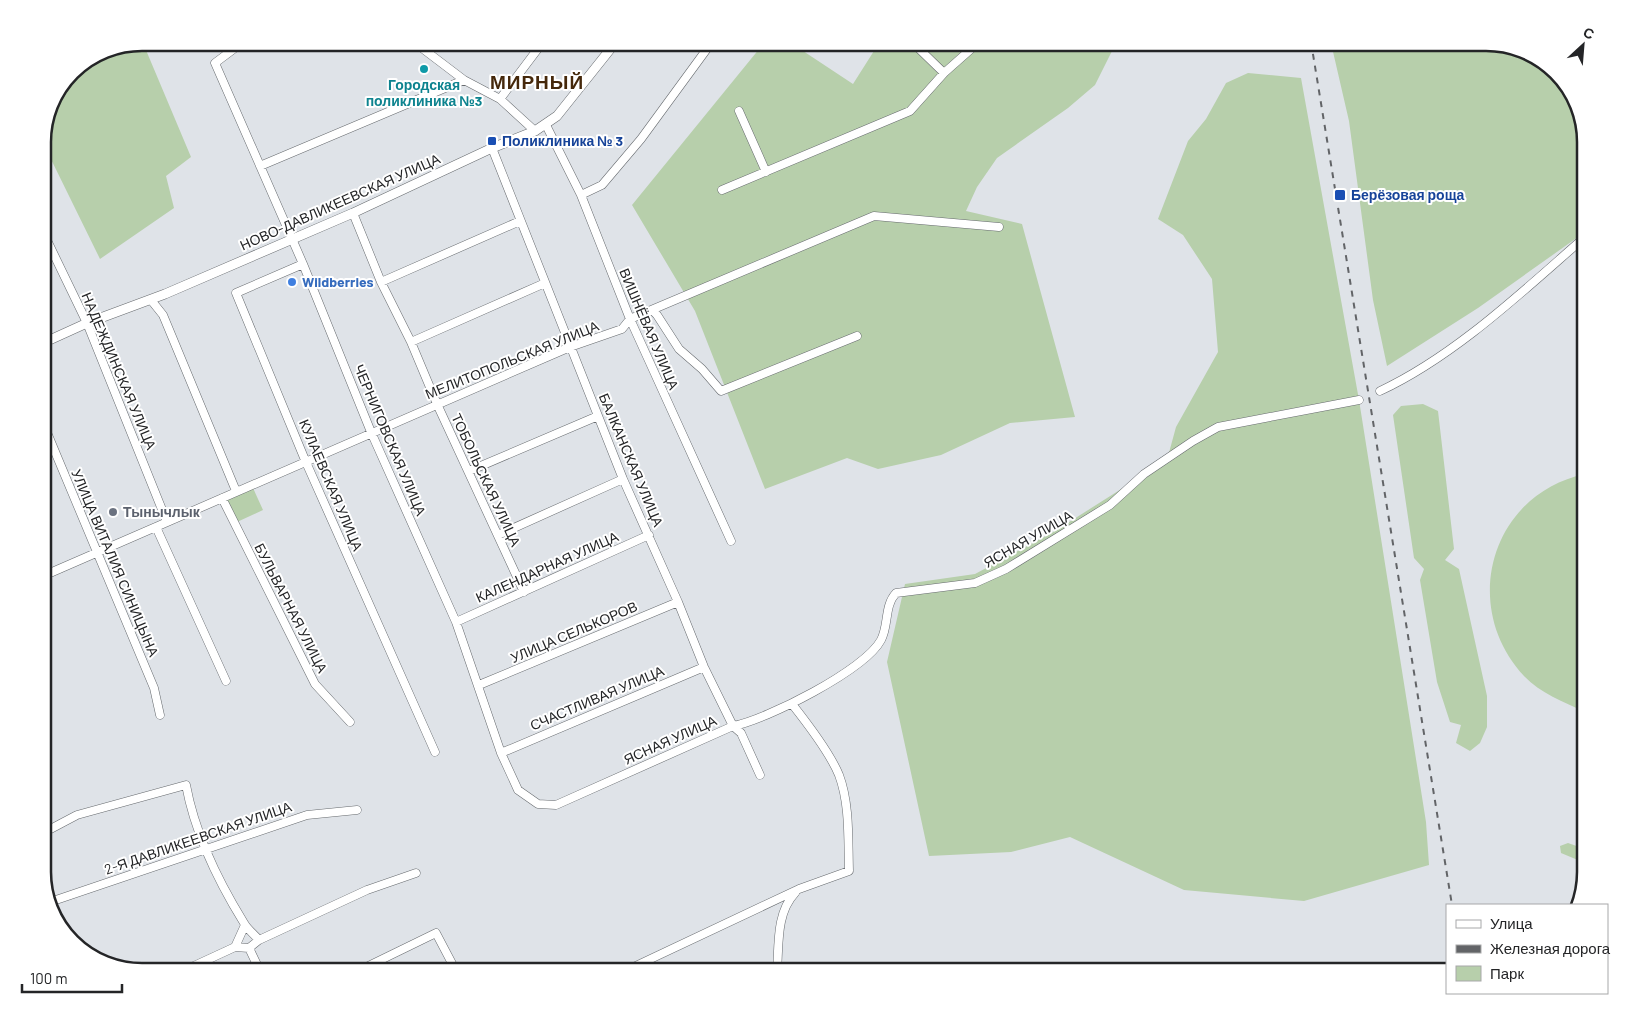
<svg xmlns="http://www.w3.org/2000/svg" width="1628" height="1014" viewBox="0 0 1628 1014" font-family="Barlow,sans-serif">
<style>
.green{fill:#b7cfab}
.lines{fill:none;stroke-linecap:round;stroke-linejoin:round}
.minor-casing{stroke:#666a6e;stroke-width:9}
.tertiary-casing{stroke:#666a6e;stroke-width:10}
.minor{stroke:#fff;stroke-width:8}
.tertiary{stroke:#fff;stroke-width:9}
.rail{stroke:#626467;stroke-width:2;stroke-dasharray:6 6;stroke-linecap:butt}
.culture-dot{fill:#0f9aa8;stroke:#fff;stroke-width:2}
.transit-dot{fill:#1a4fb4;stroke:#fff;stroke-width:2}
.shop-dot{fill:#3f7fe0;stroke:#fff;stroke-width:2}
.worship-dot{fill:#6b7280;stroke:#fff;stroke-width:2}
.labels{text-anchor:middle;stroke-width:4;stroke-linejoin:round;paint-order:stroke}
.culture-label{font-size:14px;font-weight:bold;fill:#0d838f;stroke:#fff}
.transit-label{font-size:14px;font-weight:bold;fill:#164399;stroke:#fff;text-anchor:start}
.street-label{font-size:14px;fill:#242527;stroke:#fff}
.shop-label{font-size:14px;font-weight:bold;fill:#366cbe;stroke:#fff;text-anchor:start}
.worship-label{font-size:14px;font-weight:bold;fill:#5b616d;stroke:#fff;text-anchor:start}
.district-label{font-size:19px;font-weight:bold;letter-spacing:1px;fill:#45280b;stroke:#fff}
.rim{fill:none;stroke:#242527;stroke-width:2.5}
</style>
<rect width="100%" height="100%" fill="#dfe3e8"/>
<!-- green -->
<path class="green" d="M143,43l48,114 -25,19 8,32 -74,51 -57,-116c0,-38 26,-78 61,-93 12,-5 27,-6 39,-7z
M764,43h27l62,41 26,-41h237l-21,42 -27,23 -71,50 -20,29 -11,24 56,13 53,193 -65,6 -69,32 -63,14 -31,-11 -82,31 -70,-178 -63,-106z
M1331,43h155l50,13 36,36 13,44v96l-107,76 -91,58 -14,-66 -24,-179z
M1248,73l53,5 58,322 67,422 3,43 -125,36 -120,-11 -114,-53 -59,15 -82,4 -42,-194 18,-78 70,-10 80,-43 112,-71 9,-33 42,-75 -6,-73 -29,-44 -25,-16 30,-78 18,-22 20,-36z
M1423,404l15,7 16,138 -9,11 14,9 28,127v31l-7,16 -10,8 -14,-8 5,-18 -11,-3 -13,-40 -17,-102 4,-11 -10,-11 -21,-143 8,-9z
M1585,474v238c-21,-10 -45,-19 -61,-36 -65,-70 -33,-182 61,-202z
M253,488l10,22 -26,12 -11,-22z
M1568,843l17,6v14l-24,-10 -1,-7z"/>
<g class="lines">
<defs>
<path id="minor" d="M243,42l-28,21 88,201 68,168 85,190 45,131 17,37 20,14 18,1 177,-79c33,-6 132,-56 148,-86 8,-15 3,-34 15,-47l79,-10 31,-14 104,-64 34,-31 49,-33 25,-14 141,-27
M414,42l50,38 36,19 35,32
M912,42l32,31
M500,99l43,-57
M739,111l27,61
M546,125l35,70 49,124 101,222
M492,148l131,331 55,123 26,65 29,59 8,7 19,42
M260,166l204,-86
M722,190l188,-79 34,-38 35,-31
M581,195l21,-10 39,-46 71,-97
M353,213l28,69 30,60 26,62 87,188
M43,232l44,91 80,199
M303,264l-67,29 69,167 130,292
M381,282l139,-61
M151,300l12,15 73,176
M652,310l5,5 22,34 23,20 19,22 136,-55
M411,342l134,-59
M1380,391c75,-35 143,-100 205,-154
M43,423l111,265 6,27
M469,471l129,-55
M222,498l93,186 35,38
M156,527l70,154
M498,535l125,-56
M43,576l527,-229 52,-18 8,-10 244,-103 125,11
M456,622l193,-87
M479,685l199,-83
M501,753l203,-86
M43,833l34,-18 109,-30c9,49 32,96 58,138 3,6 10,11 15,17
M50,902l257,-87 50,-5
M235,947l10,-22
M249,948l11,23
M183,971l52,-24 14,1 10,-8 108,-50 49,-17
M358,971l78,-38 20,38
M625,971l174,-82 50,-18c-1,-31 1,-67 -10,-96 -9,-22 -32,-52 -47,-71
M777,971c2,-26 -1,-58 18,-78"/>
<path id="tertiary" d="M43,343l44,-20 78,-29 188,-81 139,-65 43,-17 22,-15 59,-74"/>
</defs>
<!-- minor casing -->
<use href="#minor" class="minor-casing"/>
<!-- tertiary casing -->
<use href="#tertiary" class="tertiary-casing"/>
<!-- minor -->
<use href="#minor" class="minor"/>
<!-- tertiary -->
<use href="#tertiary" class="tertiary"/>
<!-- rail -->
<path class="rail" d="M1311,42l141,863"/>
</g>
<!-- markers -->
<circle class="culture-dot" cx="424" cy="69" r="5"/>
<g class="transit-dot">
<rect x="487" y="136" width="10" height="10" rx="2.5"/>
<rect x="1334" y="189" width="12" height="12" rx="2.5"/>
</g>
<circle class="shop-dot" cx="292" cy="282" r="5"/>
<circle class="worship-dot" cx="113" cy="512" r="5"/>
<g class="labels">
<!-- culture labels -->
<g class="culture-label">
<text x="424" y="90">Городская<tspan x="424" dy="16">поликлиника №3</tspan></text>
</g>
<!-- transit labels -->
<g class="transit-label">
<text x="502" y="146">Поликлиника № 3</text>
<text x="1351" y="200">Берёзовая роща</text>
</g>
<!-- street labels -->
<g class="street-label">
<text transform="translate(340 202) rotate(-24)" y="5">НОВО-ДАВЛИКЕЕВСКАЯ УЛИЦА</text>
<text transform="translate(649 329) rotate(67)" y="5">ВИШНЁВАЯ УЛИЦА</text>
<text transform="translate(512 360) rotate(-22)" y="5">МЕЛИТОПОЛЬСКАЯ УЛИЦА</text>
<text transform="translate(119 371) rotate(67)" y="5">НАДЕЖДИНСКАЯ УЛИЦА</text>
<text transform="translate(390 440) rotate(67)" y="5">ЧЕРНИГОВСКАЯ УЛИЦА</text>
<text transform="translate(631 460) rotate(67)" y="5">БАЛКАНСКАЯ УЛИЦА</text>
<text transform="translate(486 480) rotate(65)" y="5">ТОБОЛЬСКАЯ УЛИЦА</text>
<text transform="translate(331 485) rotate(67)" y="5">КУЛАЕВСКАЯ УЛИЦА</text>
<text transform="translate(1028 539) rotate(-30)" y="5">ЯСНАЯ УЛИЦА</text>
<text transform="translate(115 563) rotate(67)" y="5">УЛИЦА ВИТАЛИЯ СИНИЦЫНА</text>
<text transform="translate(547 567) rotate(-24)" y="5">КАЛЕНДАРНАЯ УЛИЦА</text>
<text transform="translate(291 608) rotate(63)" y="5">БУЛЬВАРНАЯ УЛИЦА</text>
<text transform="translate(574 632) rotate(-23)" y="5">УЛИЦА СЕЛЬКОРОВ</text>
<text transform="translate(597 698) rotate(-23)" y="5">СЧАСТЛИВАЯ УЛИЦА</text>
<text transform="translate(670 740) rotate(-24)" y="5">ЯСНАЯ УЛИЦА</text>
<text transform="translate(198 838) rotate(-19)" y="5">2-Я ДАВЛИКЕЕВСКАЯ УЛИЦА</text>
</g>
<!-- shop labels -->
<g class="shop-label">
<text x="302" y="287">Wildberries</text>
</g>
<!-- worship labels -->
<g class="worship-label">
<text x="123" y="517">Тынычлык</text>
</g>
<!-- district labels -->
<g class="district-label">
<text x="537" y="89">МИРНЫЙ</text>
</g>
</g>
<!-- crop -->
<path d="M0 0H1628V1014H0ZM142 51H1486A91 91 0 0 1 1577 142V872A91 91 0 0 1 1486 963H142A91 91 0 0 1 51 872V142A91 91 0 0 1 142 51Z" fill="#fff" fill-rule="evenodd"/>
<path class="rim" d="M142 51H1486A91 91 0 0 1 1577 142V872A91 91 0 0 1 1486 963H142A91 91 0 0 1 51 872V142A91 91 0 0 1 142 51Z"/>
<!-- legend -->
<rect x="1446" y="904" width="162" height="90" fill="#ffffff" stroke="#a7a8a9"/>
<rect x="1456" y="920" width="25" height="8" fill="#ffffff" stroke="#a7a8a9"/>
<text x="1490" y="929" font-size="15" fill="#242527">Улица</text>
<rect x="1456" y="945" width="25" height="8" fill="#626467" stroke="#a7a8a9"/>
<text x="1490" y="954" font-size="15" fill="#242527">Железная дорога</text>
<rect x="1456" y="966" width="25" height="15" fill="#b7cfab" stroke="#a7a8a9"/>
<text x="1490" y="979" font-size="15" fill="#242527">Парк</text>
<!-- north arrow -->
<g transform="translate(1583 45) rotate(26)" stroke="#ffffff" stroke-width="4" paint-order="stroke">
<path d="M0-4L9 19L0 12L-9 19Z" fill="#242527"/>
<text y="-8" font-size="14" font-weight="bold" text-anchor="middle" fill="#242527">С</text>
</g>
<!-- scale -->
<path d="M22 984v8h100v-8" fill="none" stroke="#242527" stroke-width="2.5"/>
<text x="30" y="984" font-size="15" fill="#242527" stroke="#ffffff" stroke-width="4" paint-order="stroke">100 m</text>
</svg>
